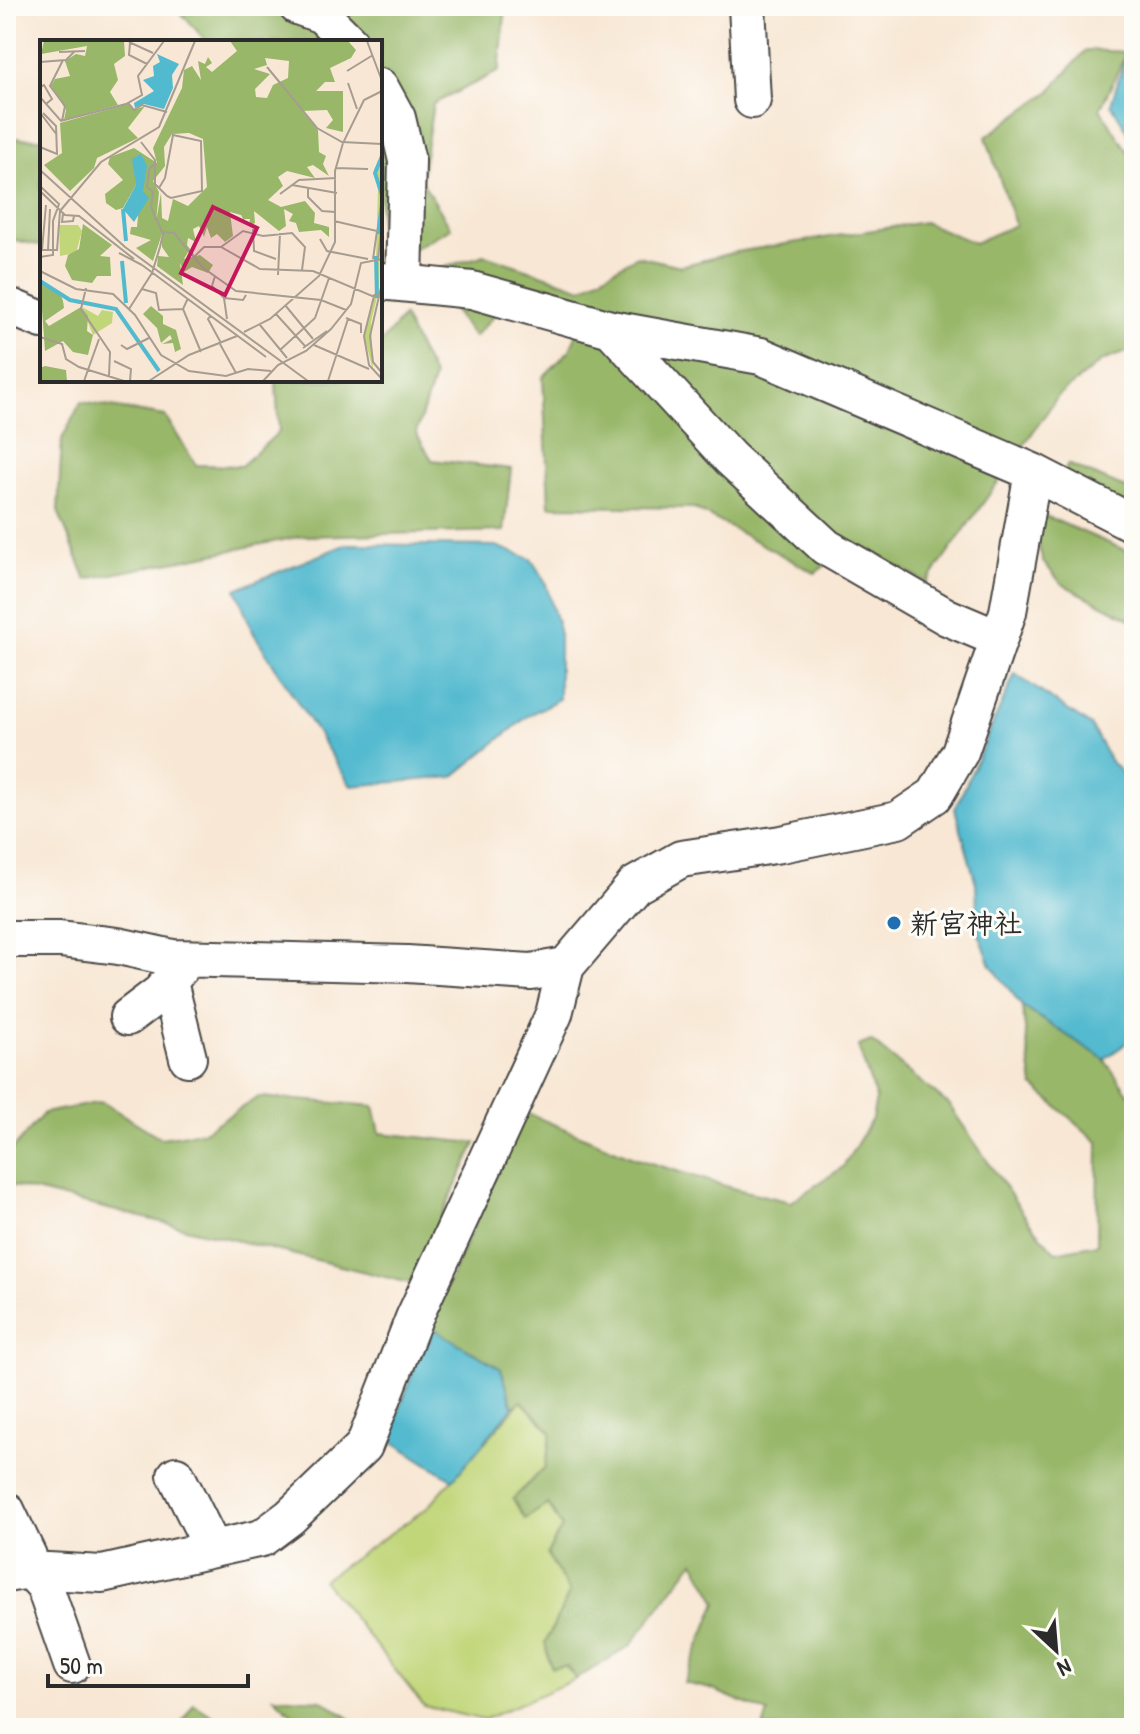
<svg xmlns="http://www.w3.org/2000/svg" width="1140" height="1734" viewBox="0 0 1140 1734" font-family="'Patrick Hand','Klee One',sans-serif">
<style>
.green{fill:#c1d679;stroke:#768052;stroke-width:2}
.forest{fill:#98b769;stroke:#62714a;stroke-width:2}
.water{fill:#52bacf;stroke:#3e727d;stroke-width:2}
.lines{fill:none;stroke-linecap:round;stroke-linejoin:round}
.minor-casing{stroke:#4a4744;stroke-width:40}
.minor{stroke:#fff;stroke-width:36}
.poi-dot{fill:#1f6fb2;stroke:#fdfcf7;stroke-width:3}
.labels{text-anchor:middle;stroke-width:6;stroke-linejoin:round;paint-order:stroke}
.poi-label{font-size:28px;font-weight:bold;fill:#2b2b2b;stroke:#fdfcf7;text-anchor:start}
.inset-river{fill:none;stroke:#52bacf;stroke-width:4}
.inset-road{fill:none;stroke:#a69c90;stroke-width:2}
.view{fill:#c2185b;fill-opacity:0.15;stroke:#c2185b;stroke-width:4}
.inset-edge{fill:none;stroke:#2b2b2b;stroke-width:4}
</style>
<rect width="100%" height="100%" fill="#fdfcf7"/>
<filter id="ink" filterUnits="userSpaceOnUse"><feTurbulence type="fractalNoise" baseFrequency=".0125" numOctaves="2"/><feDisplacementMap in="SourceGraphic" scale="16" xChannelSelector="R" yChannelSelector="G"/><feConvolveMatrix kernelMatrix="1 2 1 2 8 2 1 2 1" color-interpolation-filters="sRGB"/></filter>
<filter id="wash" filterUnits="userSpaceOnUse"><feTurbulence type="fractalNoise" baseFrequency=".006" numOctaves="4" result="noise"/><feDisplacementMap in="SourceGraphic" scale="32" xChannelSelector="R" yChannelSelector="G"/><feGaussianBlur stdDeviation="1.8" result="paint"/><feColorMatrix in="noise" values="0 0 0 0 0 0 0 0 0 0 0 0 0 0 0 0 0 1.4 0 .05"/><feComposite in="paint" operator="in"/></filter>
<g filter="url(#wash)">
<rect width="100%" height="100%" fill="#f8e7d4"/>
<!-- green -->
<path class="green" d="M521,1401l31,32 -7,34 3,37 14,23 -15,27 23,38 -25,51 31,36 -93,41 -59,-14 -101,-126 104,-72z"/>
<!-- forest -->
<path class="forest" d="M175,6h331l-7,65 -66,33 -12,76 30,48 -71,39v-225h-173z
M1086,50l41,2 -27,57 34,52v188l-32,12 -43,34 -132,188 -72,-40 -40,30 -121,-65 -145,-2 -6,-129 27,-27 7,-17 -33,-42 -25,-2 -45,48 -23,-30 -7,-40 41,-12 97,33 55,-32 44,10 55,-14 188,-30 50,21 41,-18 -29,-88 63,-45z
M6,138l36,1v107l-36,-8z
M403,317l31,60 -18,56 16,27 79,9 -7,62 -201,5 -217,43 -28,-68 4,-72 19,-37 84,14 31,49 45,1 38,-34 -3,-49 4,-3h100v-36z
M1068,464l66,28v24l-73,-38z
M1029,509l105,45v67l-72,-37 -19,-22z
M1022,1006l82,53 30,42v627h-371l5,-15 -57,-24 -27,-6 33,-81 -23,-41 -64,85 -54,33 -8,-13 -17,2 -6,-25 25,-51 -23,-38 15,-27 -14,-23 -23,15 -12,-20 32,-32 7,-35 -30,-31 -9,6 -12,-38 -72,-43 95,-214 114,47 94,29 59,14 52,-35 29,-48 4,-20 -18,-53 13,-5 78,64 81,118 25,29 42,-8 1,-102 -65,-56z
M259,1097l115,9 6,27 96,10 -66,140 -404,-99v-27l38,-44 58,-11 59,36 41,-6z
M274,1697l48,3 42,28h-57z
M194,1704l37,24h-53z"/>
<!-- water -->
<path class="water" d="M1134,48v94l-23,-38 16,-52z
M347,544l149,2 35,13 14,22 14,49v69l-31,17 -75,61 -102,9 -98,-154 -17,-43z
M1015,674l76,52 20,36 23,24v252l-30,21 -82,-53 -31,-41 -13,-34 -2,-48 -21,-74z
M429,1326l72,43 12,38 -60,73 -64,-41z"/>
</g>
<g filter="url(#ink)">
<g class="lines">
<defs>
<path id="minor" d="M297,6l25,9 27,27
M747,6l5,94
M380,87l17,31 10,43 -3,121
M380,281l92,9 139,39 150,27 272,116 101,52
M6,305l36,15
M611,329l119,129 96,89 121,70 52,22
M6,939h54l58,7 55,12 234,6 124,8 35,-6
M169,982l19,76
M128,1017l33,-25 26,-33
M176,1475l37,74
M6,1510l22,46 2,14 14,15 28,80
M6,1574l24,-4 72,4 160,-36 28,-21 74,-71 50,-128 140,-304 12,-48 69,-81 46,-26 100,-15 117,-24 37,-25 25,-43 48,-140 25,-140"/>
</defs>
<!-- minor casing -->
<use href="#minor" class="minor-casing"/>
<!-- minor -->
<use href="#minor" class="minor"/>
</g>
</g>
<!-- markers -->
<circle class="poi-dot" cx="894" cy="923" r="8"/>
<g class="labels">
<!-- poi labels -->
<g class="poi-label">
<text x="910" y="933">新宮神社</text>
</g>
</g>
<!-- overview -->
<g transform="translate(40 40)">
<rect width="342" height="342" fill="#f8e7d4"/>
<path d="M342,114l-3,135 -8,33 2,48 -9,-34 11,-44 3,-103 -4,-19zM19,185h19l4,6 -6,22 -16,3zM42,267l16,9 4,-6 11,2 -1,11 -19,12z" fill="#c1d679"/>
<path d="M4,1h80l1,15 -11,8 4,16 -8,12 8,13 -54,15 2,-10 -15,-24 4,-7 15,-3 -5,-15 11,-7 9,2 2,-10 -46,8zM190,1h118l8,9 -5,8 -21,10 5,14h-10l-9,9h27v41l-17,-4 7,-8 -6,-10 -25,1 16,19 1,22 7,4 -3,8 6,12 -16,-11 -6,2 8,11 -28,-7 -9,6 5,9 -15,14 13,7 24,-6 10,12 -1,10 15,4v10l-8,-7 -22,2 -3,-9 -7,-2 4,-7 -9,-5 2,17 -7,5 -25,-20 1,12 -6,3 1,-7h-6l2,5 -5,-9 -11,-3 3,24 -8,6 -8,-8 -6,4 -4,-11 -3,10 -5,-11 -6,3 3,13 -8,-4 -1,7 8,11 -7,-4 -4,7 16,-4 13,10 -5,8 -16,-6 -8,5 -4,-9 3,22 -26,-19 1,-10 11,1 -7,-10v-13l-9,27 -17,-13 15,-8 -21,-6 1,-7h6l6,-66 -8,-3 1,27 -13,23 -7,2 -10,-7 -1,-9 18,-14 -15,-16 2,-7 24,-9 23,15 -4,-15 29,-60 2,-18 8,-4 9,14 -3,-19 7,3 3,-7 4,6 -6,4 6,5 25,-21zM225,18l24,3 -1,17 -15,7 -6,13 -11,-1 -1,-8 15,-15 -16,-5 13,-4zM149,93l14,6 4,48 -19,19 -15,-7 -5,22 -6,-3 -1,-25 -5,29 3,-30 -6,-11 12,-15 -1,-19 8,-13zM88,64l6,6 11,-4 -17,22 10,10 -41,20 -3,10 -24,23 -26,-26 18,-12 -2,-30zM43,184l29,21 -12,11 10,1 1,19h-14l-5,7 -20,-3 -7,-14 3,-11 11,-6zM0,242l20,11 3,8 1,7 -19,13 4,5 32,-19 7,9 -1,15 6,4 -5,20 -15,-3 -10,-11 -18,10zM111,266l12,10v8l13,6 5,19 -6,3 -2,-9 -11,1 10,-5 -2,-4 -9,8 -4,-15 -14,-14zM5,326l21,4 1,11h-27v-13z" fill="#98b769" fill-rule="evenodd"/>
<path d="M117,14l22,10 -7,11 1,13 -9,21 -20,-5 -9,4 -1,-5 20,-12 -11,-11 11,-4 -1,-10 7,-4zM101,114l6,12 -4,25 6,7 -15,24 -11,-13 13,-24 -4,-26z" fill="#52bacf"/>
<path class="inset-river" d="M342,116l-7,17 7,22M83,169l3,32M338,194l4,-30M336,216l1,42M82,221l4,42M0,241l30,19 46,9 43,62"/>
<path class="inset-road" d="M327,1l15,40M89,2l24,11M90,3l-1,12 18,9M19,12l26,-1M0,22l26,-2 9,-9M227,27l50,61 25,14 40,2M307,31l26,-16M308,43l9,26M0,47l4,-2 8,14 -6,5M0,57l21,24 65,-17 16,-9 -4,-19 26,-35M88,63l6,7 8,-5 25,7M1,74l16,21M22,81l3,-15 -15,-20 13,-26M101,102l14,18v24l12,12 4,2 31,-7 -1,-50 -28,-6 -8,43 -6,10M0,107l17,7 -1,-28 -13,-13M342,119v26M296,128l32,1M0,130l85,77 183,134M252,145l45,8M0,146l19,18 -6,17v34l-13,2M268,149v8l14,14 13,1M0,151l25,24 14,1 55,43M240,154l19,-14 37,-2M23,174l-1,8 11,-1 1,-5M294,181l43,10 -4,28M213,189l1,22 22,8M122,192l12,1 28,34 34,24 85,9 25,10M280,199l7,12 41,8M181,207l22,-16 20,5 29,-3 13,14 -3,23M0,210h17l3,-39 41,-49 58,-35 36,-86M2,210l4,-45M8,210l2,-41M79,213l23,12M154,217l10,-10h17l39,22 53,2 59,25 10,-3M338,219l4,-36M102,225l124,92M0,231l36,18 37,5 22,21 26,40 28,16 37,5 22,-7 23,2M238,235l2,-42M175,236l-3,10 12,12 3,21M342,243l-12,53 3,26 9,11M46,248l-5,21 29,43 -1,24M102,249l14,4 3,17 24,-1M334,256l-10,40 5,29 13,14M148,258l-5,11 18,43M184,258l19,2 3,-5M245,265l28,34M89,269l23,-36 8,-26 3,-13 -12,-27 2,-15 -6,-5 2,-18 7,-6M236,274l29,32M171,275l-3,4 13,24M306,278l15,6v9M220,285l27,33M204,292l26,-13 49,-43 16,-34v-71l8,-28 21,-43 18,-9M0,297l22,7 4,15 13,8 45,14M180,304l16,29M81,305l6,4 22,-11M274,305l55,24M263,308l24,-17M240,310l35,-32 14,-40M74,321l17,8 -1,12M44,341l15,-42M109,341l40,-26 48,-19M223,341l15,-16 28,-14 25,-22 20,-25 10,-41 21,-4M288,341l20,-62"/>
<path class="view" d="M173,167l44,21 -32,67 -44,-22z"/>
<rect width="342" height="342" class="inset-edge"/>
</g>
<!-- margin -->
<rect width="1140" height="1734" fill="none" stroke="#fdfcf7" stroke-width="32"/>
<!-- north arrow -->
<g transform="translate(1056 1650) rotate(154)" stroke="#fdfcf7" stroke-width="6" paint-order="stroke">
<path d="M0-6L14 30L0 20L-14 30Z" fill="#2b2b2b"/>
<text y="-12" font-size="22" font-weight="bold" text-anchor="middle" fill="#2b2b2b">N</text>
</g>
<!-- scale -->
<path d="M48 1674v12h200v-12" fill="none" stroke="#2b2b2b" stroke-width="4"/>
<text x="60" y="1674" font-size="24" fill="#2b2b2b" stroke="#fdfcf7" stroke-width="6" paint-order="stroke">50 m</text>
</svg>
